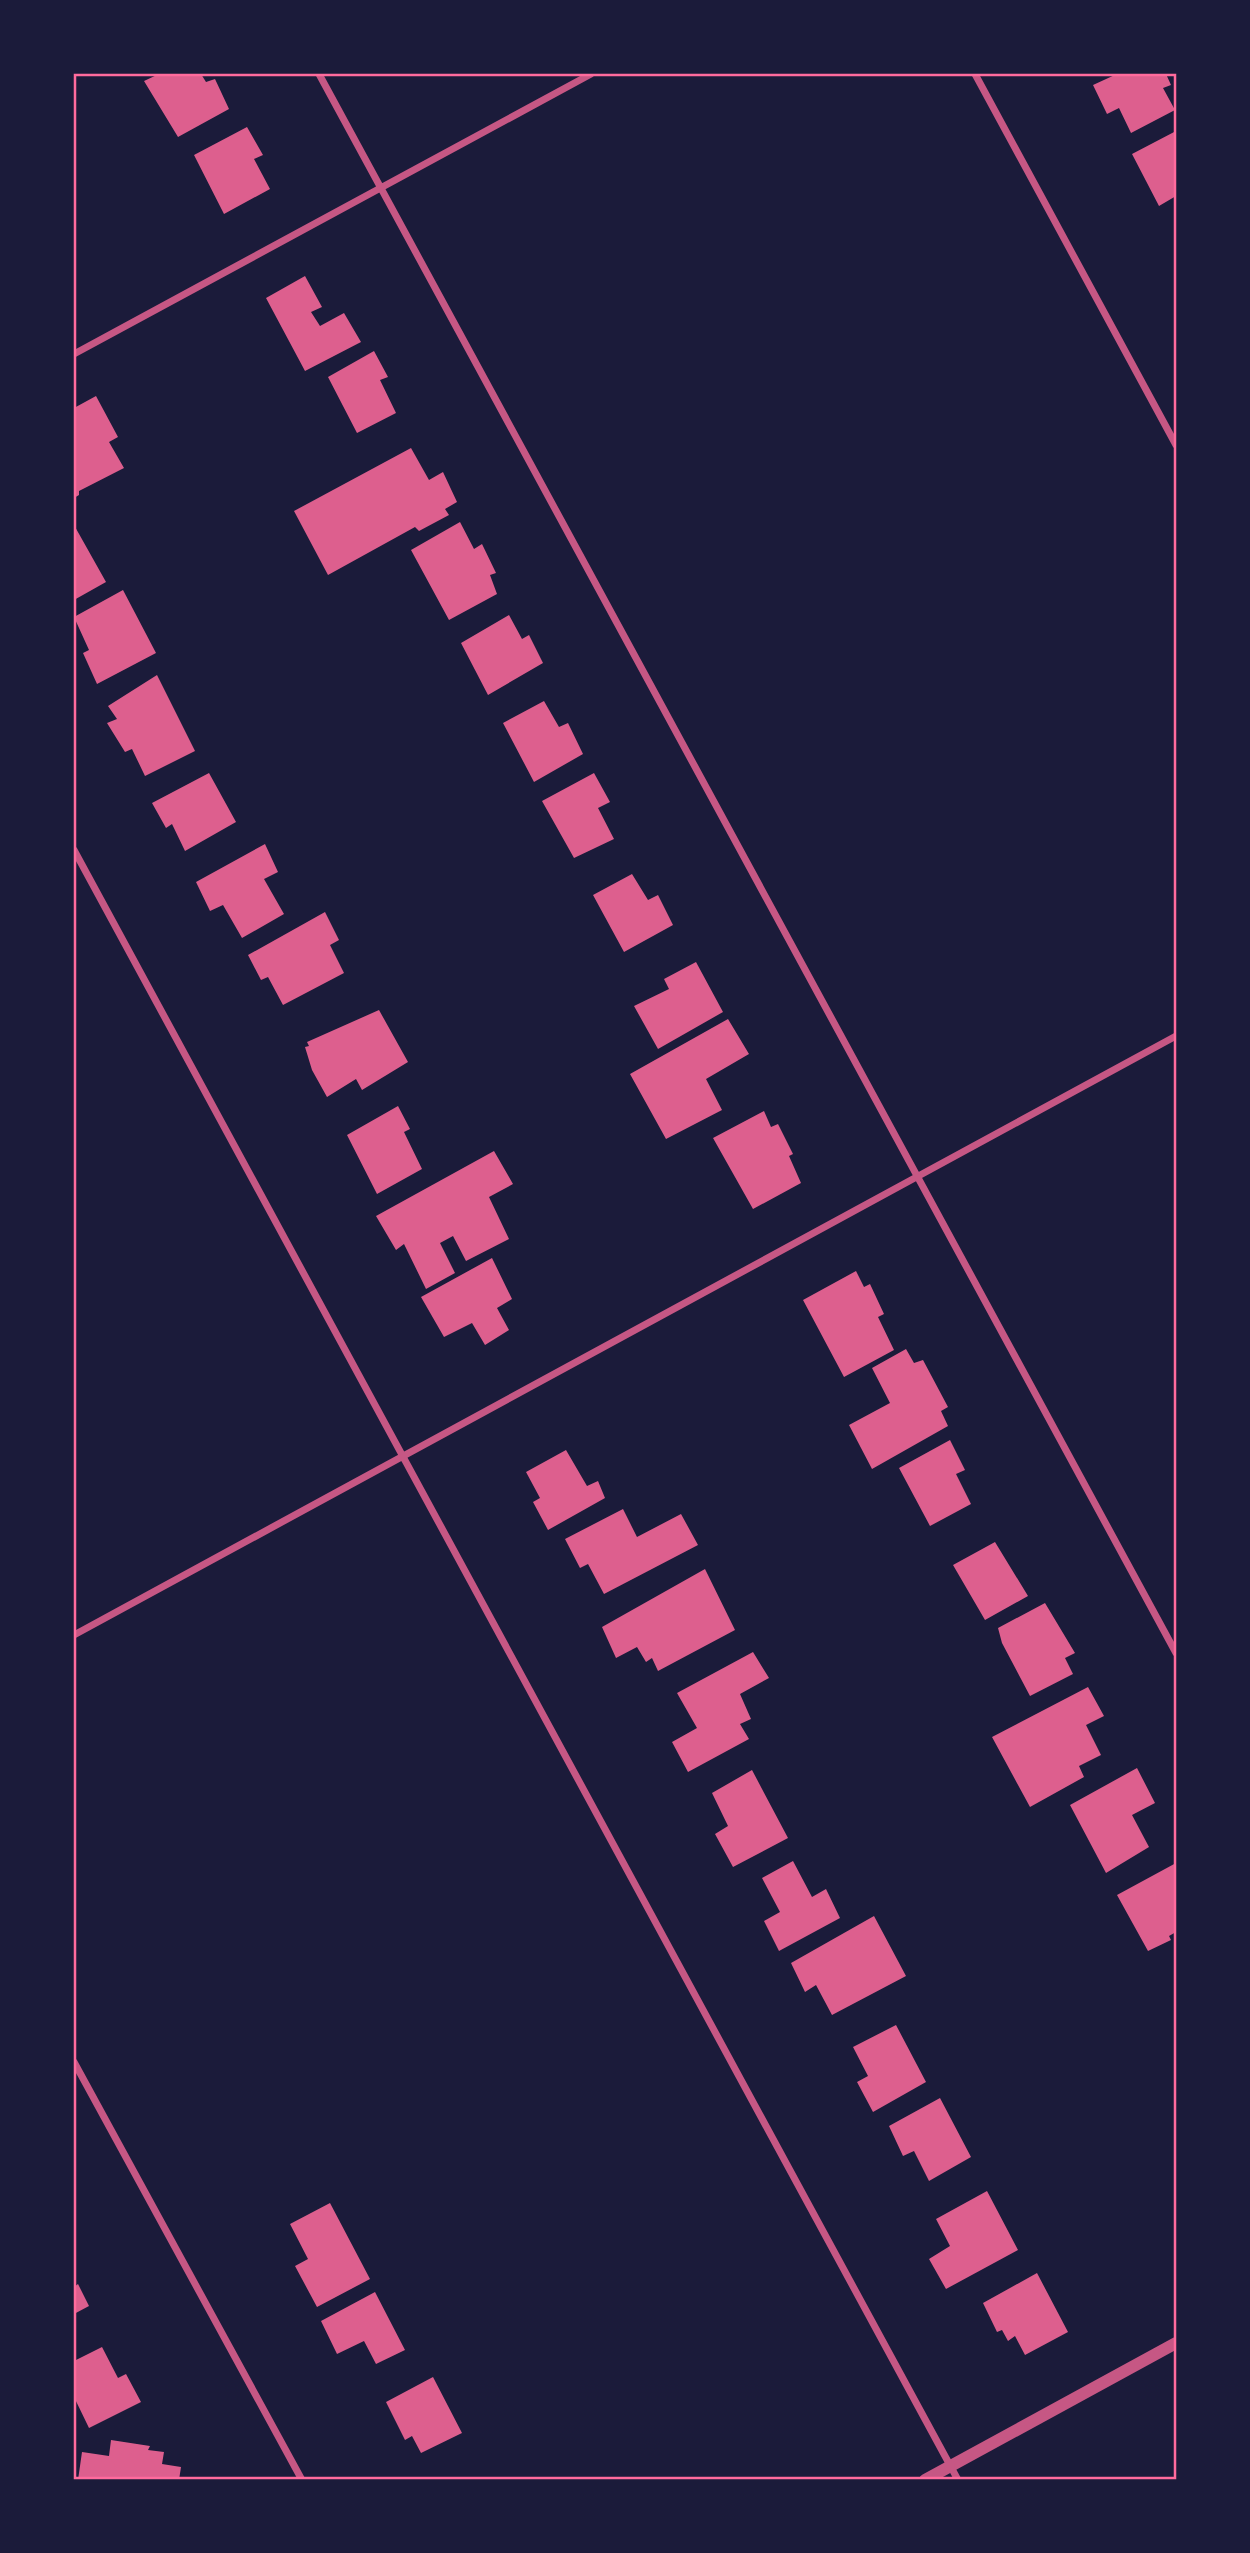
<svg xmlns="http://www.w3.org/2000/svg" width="1250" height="2553" viewBox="0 0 1250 2553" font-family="Inter,sans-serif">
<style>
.building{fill:#dd5f8e}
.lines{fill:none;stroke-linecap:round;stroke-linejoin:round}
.minor{stroke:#c65784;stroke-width:7}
.tertiary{stroke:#c65784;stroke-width:12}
.neatline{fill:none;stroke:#ff6b9d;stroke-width:2.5}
</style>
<rect width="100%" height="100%" fill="#1b1b3a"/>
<!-- building -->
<path class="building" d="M159,74h42l5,8 9,-3 14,30 -51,28 -34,-56z
M1117,74h49l5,11 -8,3 12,22 -44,23 -12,-25 -12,6 -14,-29z
M247,127l16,28 -9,4 16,30 -46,25 -30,-59z
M1176,131v65l-17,10 -27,-52z
M305,276l17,31 -11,5 9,14 24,-13 17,29 -56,29 -39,-73z
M374,351l14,26 -8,3 16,33 -39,20 -29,-56z
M96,396l22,41 -9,5 15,26 -45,23v4l-5,3v-90z
M411,448l18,32 14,-8 14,30 -12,7 4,6 -30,16 -4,-4 -87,48 -34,-64z
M460,522l14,27 8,-5 14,29 -6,2 7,19 -48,26 -38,-70z
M74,525l32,57 -32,18z
M123,590l33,63 -59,31 -14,-31 6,-3 -15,-33z
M509,615l13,24 7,-4 14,28 -55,32 -27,-52z
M157,675l38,76 -50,25 -13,-27 -7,3 -18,-29 10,-4 -9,-13z
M544,701l15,26 9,-4 15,31 -49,28 -31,-59z
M209,773l27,49 -51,29 -13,-27 -6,4 -14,-25z
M594,773l16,29 -12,6 16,31 -40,19 -32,-57z
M265,844l13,28 -14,7 20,35 -42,24 -19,-33 -13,6 -14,-29z
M632,874l16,26 10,-5 15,30 -49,27 -31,-57z
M325,912l14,28 -9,5 14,28 -61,32 -15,-28 -7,3 -13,-25z
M696,962l27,50 -65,37 -24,-43 35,-17 -5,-10z
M379,1010l29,52 -46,28 -6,-11 -29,18 -15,-27 -7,-23 4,-1 -2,-4z
M728,1019l21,35 -43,25 16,31 -56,29 -36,-65z
M398,1106l12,23 -6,3 18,37 -45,25 -30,-59z
M764,1111l7,16 7,-3 15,30 -4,2 12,27 -48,26 -40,-71z
M494,1151l19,33 -24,13 20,42 -43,22 -13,-25 -13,7 15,30 -29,16 -22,-45 -8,6 -20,-34z
M492,1258l20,41 -15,9 12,22 -24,15 -13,-22 -28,14 -23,-40z
M856,1271l8,16 6,-3 14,30 -6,3 16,33 -50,27 -41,-77z
M906,1349l8,14 9,-3 25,47 -7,4 7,15 -76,43 -23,-44 41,-22 -18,-35z
M950,1440l15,30 -9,4 15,30 -41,22 -31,-58z
M566,1450l21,36 11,-5 7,17 -57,32 -15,-28 7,-4 -14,-26z
M623,1509l14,28 44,-23 17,31 -94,49 -16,-30 -8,4 -15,-29z
M995,1542l33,54 -43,24 -32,-55z
M705,1569l30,61 -77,41 -6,-13 -6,4 -9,-15 -21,11 -14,-31z
M1045,1603l30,50 -10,5 8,16 -43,22 -28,-53 -4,-15z
M753,1652l16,26 -29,16 11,25 -11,5 9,15 -61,33 -16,-30 25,-14 -20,-35z
M1088,1687l16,29 -18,9 15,30 -22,11 5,11 -54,30 -38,-70z
M1137,1768l18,35 -23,12 17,32 -43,26 -36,-68z
M752,1770l36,68 -55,29 -18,-33 13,-8 -16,-33z
M793,1861l19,36 14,-8 14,29 -61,33 -15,-30 16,-9 -18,-34z
M1176,1863v69l-7,4 2,4 -23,11 -31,-56z
M874,1916l32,60 -74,39 -16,-30 -11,7 -14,-29z
M896,2025l30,57 -53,30 -16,-30 11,-6 -15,-29z
M940,2098l31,59 -42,24 -15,-30 -11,5 -14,-30z
M987,2191l31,59 -72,39 -17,-30 21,-13 -14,-27z
M330,2203l40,76 -53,28 -22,-41 13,-7 -18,-35z
M1037,2273l31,59 -43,23 -10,-19 -7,5 -6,-11 -5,2 -14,-29z
M78,2284l11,22 -15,8v-27z
M375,2292l30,58 -29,14 -12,-23 -27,13 -16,-33z
M102,2347l16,31 8,-4 15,28 -52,26 -15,-31v-36z
M433,2377l29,56 -41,20 -9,-17 -7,4 -19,-38z
M111,2440l39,6 -2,4 16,2 -2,12 19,3 -2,13h-101l4,-28 27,4z"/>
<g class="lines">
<!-- minor -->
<path class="minor" d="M319,74l857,1579
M975,74l201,371
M74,354l517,-280
M74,850l884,1630
M74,1635l1102,-599
M74,2062l228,418"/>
<!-- tertiary -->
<path class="tertiary" d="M925,2480l251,-137"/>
</g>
<!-- border -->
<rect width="1250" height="2553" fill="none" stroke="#1b1b3a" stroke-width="150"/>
<rect x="75" y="75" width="1100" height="2403" class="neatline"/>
</svg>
